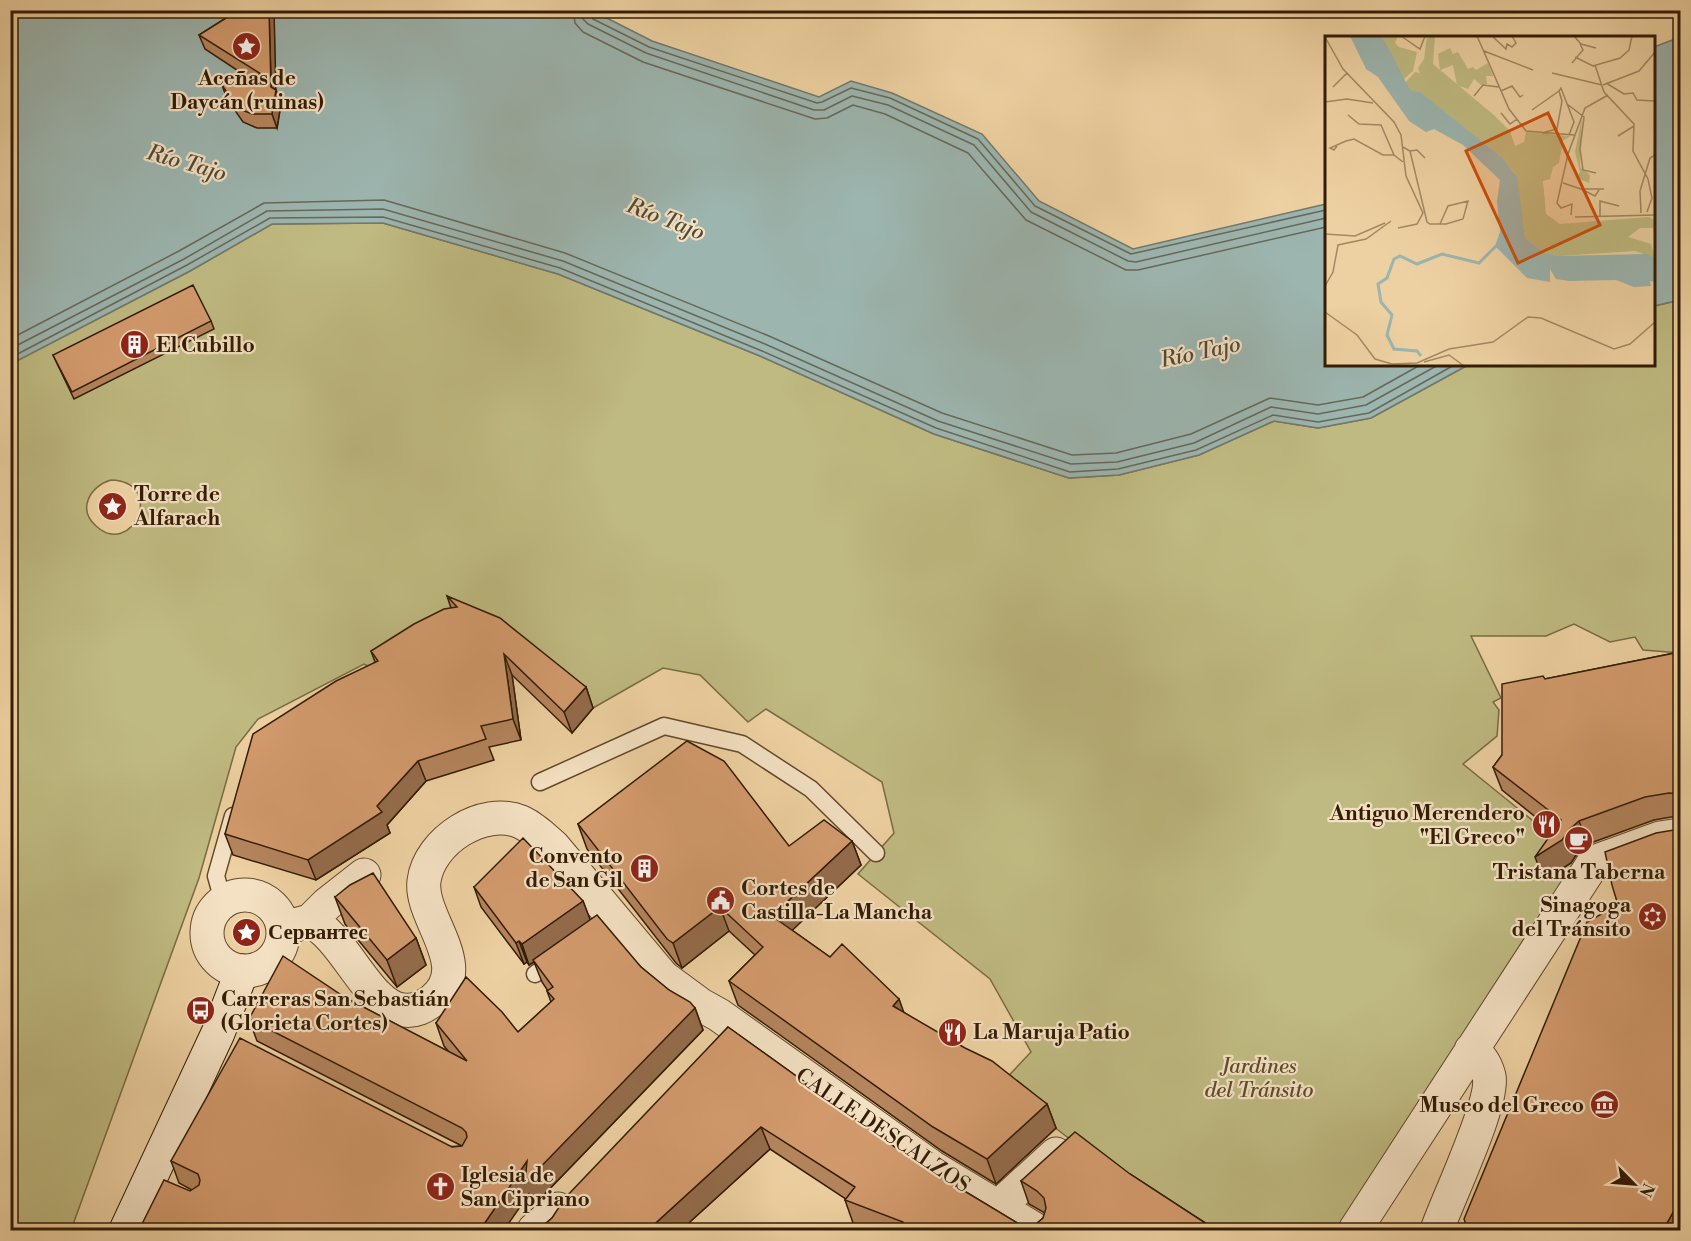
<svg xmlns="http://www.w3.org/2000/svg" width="1691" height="1241" viewBox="0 0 1691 1241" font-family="'Libre Bodoni',serif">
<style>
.green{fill:#bfba81;stroke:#796b42;stroke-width:1.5;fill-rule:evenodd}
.water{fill:#9cb5af;stroke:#72786b;stroke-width:1.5}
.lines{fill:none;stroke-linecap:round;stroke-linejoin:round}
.shore{stroke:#68685a;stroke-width:1.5}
.lane-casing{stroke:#62492c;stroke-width:19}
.street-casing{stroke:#62492c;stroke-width:35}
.secondary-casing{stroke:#331c04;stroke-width:35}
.lane{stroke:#f4e1c3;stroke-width:16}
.street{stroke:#f4e1c3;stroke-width:33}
.secondary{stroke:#f4e1c3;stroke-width:33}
.wall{fill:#b5855e;stroke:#331c04;stroke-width:1.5}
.shaded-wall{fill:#946c4c;stroke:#331c04;stroke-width:1.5}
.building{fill:#d39b6d;stroke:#331c04;stroke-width:1.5}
.labels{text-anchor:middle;stroke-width:4.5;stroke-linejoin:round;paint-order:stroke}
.poi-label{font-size:21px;font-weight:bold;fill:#331c04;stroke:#f4e1c3;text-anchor:start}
.park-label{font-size:21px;font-style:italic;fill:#5d4b2a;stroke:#f4e1c3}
.street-label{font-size:21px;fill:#331c04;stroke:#f4e1c3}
.water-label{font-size:22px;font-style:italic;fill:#524a37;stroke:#f4e1c3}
.inset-river{fill:none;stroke:#9cb5af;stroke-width:3}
.inset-road{fill:none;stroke:#a38963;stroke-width:1.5}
.view{fill:#cd500b;fill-opacity:0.15;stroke:#cd500b;stroke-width:3}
.inset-edge{fill:none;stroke:#331c04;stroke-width:3}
</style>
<rect width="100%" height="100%" fill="#eed1a2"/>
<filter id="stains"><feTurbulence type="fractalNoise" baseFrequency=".00333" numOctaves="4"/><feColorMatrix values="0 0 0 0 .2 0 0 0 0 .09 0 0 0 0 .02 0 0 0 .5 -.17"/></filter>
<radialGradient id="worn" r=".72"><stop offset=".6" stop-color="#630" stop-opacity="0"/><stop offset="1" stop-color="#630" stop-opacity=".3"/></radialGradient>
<!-- green -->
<path class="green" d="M383,223l175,51 202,82 174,78 135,44 50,-3 80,-20 75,-34 44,7 53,-10 97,-53 186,-1v-58l26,-6v353l-37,-3 -8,-13 -25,5 -36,-18 -28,12h-75l30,62 -8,4 6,8 -2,26 -34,28 117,95 -239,371h-124l-150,-93 -67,-52 31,-33 -41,-73 -132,-105 36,-41 -12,-51 -116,-73 -18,13 -48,-47 -37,-7 -70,40 -72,-60 -143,23 -14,-7 -106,55 -22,28 -37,131 -128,352h-60l-1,-866 180,-93 82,-47zM111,480c56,2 21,79 -15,46 -19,-17 -6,-40 15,-46z"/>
<!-- water -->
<path class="water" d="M591,10l61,31 167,56 32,-16 41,12 90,41 57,67 94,48 193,-45v160l142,1 -97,53 -53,10 -44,-7 -75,34 -80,20 -50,3 -135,-44 -174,-78 -202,-82 -175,-51 -111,1 -82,47 -179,93v-353z
M1680,37v263l-26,6v-259z"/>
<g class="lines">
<!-- shore -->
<path class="shore" d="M573,10l2,13 8,9 60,30 172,57 12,-1 26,-13 32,9 83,39 58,67 100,50h12l188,-43
M582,10l1,9 5,5 58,29 168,57h10l28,-14 36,9 86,40 57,67 97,49 8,1 190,-44
M590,10l3,9 56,28 168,56 5,-1 29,-14 39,10 88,41 57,67 96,48 195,-44
M10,339l169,-88 85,-48 120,-3 181,53 204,83 173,77 130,42 44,-2 75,-19 79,-36 48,7 45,-8 59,-33
M10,349l174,-90 83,-48 116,-2 180,52 202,83 173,77 133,43 46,-2 77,-19 77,-36 47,7 48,-9 74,-41
M10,358l177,-93 83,-47 113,-1 177,51 202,83 174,77 134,44 48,-3 78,-19 77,-35 45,7 51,-9 87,-49"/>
<defs>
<path id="lane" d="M540,782l124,-56 78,18 69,45 65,64
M223,901l-7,-25 17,-60
M535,974l21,-15"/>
<path id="street" d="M207 933a38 38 0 1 1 76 0a38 38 0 1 1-76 0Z
M310,921l17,-17 37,-29
M284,928l26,-7c35,16 58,86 93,89 12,2 21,-3 30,-10 42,-33 -14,-82 -9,-119 5,-40 59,-75 97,-59 13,6 23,16 33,25l109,130 38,28 18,10 213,152 104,63
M998,1207l58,-53
M534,1230l24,-21 -13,21
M1355,1230l239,-368 66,-24 20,-3
M1437,1230c10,-30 58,-128 52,-154 -3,-11 -8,-20 -18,-26"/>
<path id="secondary" d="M126,1230l92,-197 24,-62"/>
</defs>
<!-- lane casing -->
<use href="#lane" class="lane-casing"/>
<!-- street casing -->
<use href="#street" class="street-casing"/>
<!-- secondary casing -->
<use href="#secondary" class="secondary-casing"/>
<!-- lane -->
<use href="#lane" class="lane"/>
<!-- street -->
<use href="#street" class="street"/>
<!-- secondary -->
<use href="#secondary" class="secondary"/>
</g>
<!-- wall -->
<path class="wall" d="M219,10h55l1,79 6,15 -4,24h-20l-14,-6 -16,-23 -5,-14 27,-7 -44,-29 -6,-14 27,-17z
M211,321l3,8 -140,70 -21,-44z
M447,596l139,91 7,21 -21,25 -60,-58 9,65 -32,7 5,13 -68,21 -39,44 3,8 -74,47 -83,-25 -8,-21 150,-172 -4,-11 80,-43z
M1680,652v165l-3,-1 -23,4 -66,24 -10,8 -7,11 -27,17 9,-49 -51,-41 -9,-23 9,-12 43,-76z
M578,824l211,22 63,-5 9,24 -69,65 38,27 69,42 4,13 144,92 9,24 -60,56 -54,-33 -204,-146 -9,-24 26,-26 -26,-24 -47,37 -6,-5 -89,-114z
M474,887l109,14 7,19 51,47 28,23 26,18 8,22 -170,176 -4,-12 -339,-3 2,-1 -13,-7 -8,-22 291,-15 -205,-105 -8,-22 97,-21 103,54 -5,-6 -8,-23 82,9 33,-30 -4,-11h1l-6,-9 -8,-20 -5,3 -2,-3 -3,2 -43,-57z
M335,897l81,41 10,27 -29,22 -52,-63z
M728,1027l185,133 106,64 8,2 9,-2 7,-6 2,-5 -16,-9 -8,-23 109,-7 86,56h-343l-20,-7 -8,-23 1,-1 -76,-50 -89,81 -144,-4 8,-2 7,-6z"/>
<!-- shaded-wall -->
<path class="shaded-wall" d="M269,10h5l2,83v-3l5,14 -4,24 -5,-14z
M504,654l8,21 9,65 -8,-21z
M586,687l7,21 -21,25 -8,-21z
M418,761l8,20 -39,44 3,8 -74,47 -8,-20 69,-54z
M1579,821l9,23 -10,8 -7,11 -27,17 -9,-23z
M852,841l9,24 -80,76 -9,-25z
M583,901l8,21 -62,43 -7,-21z
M720,907l9,24 -47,37 -9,-25z
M416,938l10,27 -29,22 -10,-27z
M519,941l8,21 -3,2 -8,-21z
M899,999l9,25 -15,-18z
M695,1008l8,22 -170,176 -4,-12 -25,36h-24l47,-69z
M1047,1104l9,24 -60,56 -9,-25z
M761,1127l9,22 -89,81h-33z
M1680,1200v30h-17z"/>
<!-- building -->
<path class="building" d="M227,10h42l2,77 5,3 -4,24h-20l-15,-6 -15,-23 39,-11 -62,-39 32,-20z
M193,285l18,36 -139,71 -19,-37z
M447,596l53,22 86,69 -22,25 -60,-58 9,65 -32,7 5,13 -68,22 -41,45 5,6 -74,48 -83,-26 28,-100 83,-53 42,-20 -7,-10 43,-27 30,-15 13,-2z
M1680,652v144l-2,-2 -9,-1 -24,4 -66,24 -9,8 -8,11 -27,17 26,-37 -68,-53 9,-12v-71l41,-8 2,3z
M687,741l37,20 65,85 35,-26 28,21 -80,75 58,41 12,-13 57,55 -6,7 72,42 27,13 55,43 -60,55 -54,-32 -204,-146 34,-34 -43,-40 -47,36 -6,-4 -89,-115z
M1680,828v372l-17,30h-195l-4,-11 123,-297 31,-17 -6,-20 -7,-33 51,-19 18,-3z
M523,838l60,63 -61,43 -3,-3 -3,2 -42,-56z
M373,873l43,65 -29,22 -52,-63 15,-12z
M597,915l44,52 28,23 21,12 5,6 -170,175 2,-22 -47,69h-341l25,-50 26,11 9,-6 1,-5 -2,-6 -27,-13 69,-123 212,109 10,-1 5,-9 -1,-5 -4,-4 -213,-109 34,-63 63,42 121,63 -31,-38 30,-46 36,35 16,20 36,-33 -7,-8 6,-4 -20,-27z
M728,1027l185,133 106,64 8,2 9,-2 7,-6 3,-10 -2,-10 -7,-7 -16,-10 54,-49 55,42 86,56h-312l-1,-8 -58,-22 10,-13 -94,-60 -113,103h-128l1,-5 16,1 8,-2 7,-6 13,-20z"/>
<!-- icons -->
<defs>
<symbol id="sight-disc" viewBox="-11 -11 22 22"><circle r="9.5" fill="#8f2418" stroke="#f4e1c3"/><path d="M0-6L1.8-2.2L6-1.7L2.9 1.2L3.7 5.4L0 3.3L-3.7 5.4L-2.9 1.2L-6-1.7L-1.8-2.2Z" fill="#fff"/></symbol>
<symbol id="building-disc" viewBox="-11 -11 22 22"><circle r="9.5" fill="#8f2418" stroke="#f4e1c3"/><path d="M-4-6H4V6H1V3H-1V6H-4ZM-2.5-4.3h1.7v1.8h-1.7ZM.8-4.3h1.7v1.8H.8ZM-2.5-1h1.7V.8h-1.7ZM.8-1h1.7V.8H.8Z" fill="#fff"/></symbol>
<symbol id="restaurant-disc" viewBox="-11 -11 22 22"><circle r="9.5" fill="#8f2418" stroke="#f4e1c3"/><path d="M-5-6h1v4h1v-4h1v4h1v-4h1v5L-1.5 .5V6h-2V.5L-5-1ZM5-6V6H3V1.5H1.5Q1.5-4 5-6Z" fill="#fff"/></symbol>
<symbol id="cafe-disc" viewBox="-11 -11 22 22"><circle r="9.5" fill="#8f2418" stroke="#f4e1c3"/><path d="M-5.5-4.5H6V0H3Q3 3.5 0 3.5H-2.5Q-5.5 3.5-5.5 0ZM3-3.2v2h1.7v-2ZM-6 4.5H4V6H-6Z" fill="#fff"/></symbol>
<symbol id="civic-disc" viewBox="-11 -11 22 22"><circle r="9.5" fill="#8f2418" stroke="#f4e1c3"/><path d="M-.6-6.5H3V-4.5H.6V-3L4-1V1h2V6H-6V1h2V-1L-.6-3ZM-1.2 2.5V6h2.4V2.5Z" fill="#fff"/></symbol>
<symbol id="synagogue-disc" viewBox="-11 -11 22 22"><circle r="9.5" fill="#8f2418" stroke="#f4e1c3"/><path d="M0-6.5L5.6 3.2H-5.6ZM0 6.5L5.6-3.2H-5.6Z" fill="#fff"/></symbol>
<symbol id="bus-disc" viewBox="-11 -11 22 22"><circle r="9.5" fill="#8f2418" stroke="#f4e1c3"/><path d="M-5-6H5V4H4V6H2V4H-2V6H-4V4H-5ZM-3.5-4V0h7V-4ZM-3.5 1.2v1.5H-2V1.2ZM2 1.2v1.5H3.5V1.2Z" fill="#fff"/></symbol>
<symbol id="museum-disc" viewBox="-11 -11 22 22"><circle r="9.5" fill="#8f2418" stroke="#f4e1c3"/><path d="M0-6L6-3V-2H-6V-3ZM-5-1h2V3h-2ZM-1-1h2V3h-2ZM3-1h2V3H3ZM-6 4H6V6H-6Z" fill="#fff"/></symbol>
<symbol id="church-disc" viewBox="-11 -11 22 22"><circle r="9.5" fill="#8f2418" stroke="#f4e1c3"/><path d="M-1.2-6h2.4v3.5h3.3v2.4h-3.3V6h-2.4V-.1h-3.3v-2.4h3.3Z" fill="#fff"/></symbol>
</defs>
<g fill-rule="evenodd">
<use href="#sight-disc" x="230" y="30" width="33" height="33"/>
<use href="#building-disc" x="118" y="328" width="33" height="33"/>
<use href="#sight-disc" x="96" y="490" width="33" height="33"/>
<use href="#restaurant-disc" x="1530" y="808" width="33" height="33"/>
<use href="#cafe-disc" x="1562" y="824" width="33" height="33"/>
<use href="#building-disc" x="628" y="852" width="33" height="33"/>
<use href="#civic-disc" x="704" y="884" width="33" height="33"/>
<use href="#synagogue-disc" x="1636" y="900" width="33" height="33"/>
<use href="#sight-disc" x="230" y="916" width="33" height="33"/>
<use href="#bus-disc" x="184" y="994" width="33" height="33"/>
<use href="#restaurant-disc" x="936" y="1016" width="33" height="33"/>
<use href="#museum-disc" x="1588" y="1088" width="33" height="33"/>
<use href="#church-disc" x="424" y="1170" width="33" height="33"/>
</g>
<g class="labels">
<!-- poi labels -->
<g class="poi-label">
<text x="247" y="85" text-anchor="middle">Aceñas de<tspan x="247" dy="24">Daycán (ruinas)</tspan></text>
<text x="156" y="352">El Cubillo</text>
<text x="134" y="501">Torre de<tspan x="134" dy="24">Alfarach</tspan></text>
<text x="1525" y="820" text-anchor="end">Antiguo Merendero<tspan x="1525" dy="24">"El Greco"</tspan></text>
<text x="623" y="863" text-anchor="end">Convento<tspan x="623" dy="24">de San Gil</tspan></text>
<text x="1579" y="879" text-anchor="middle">Tristana Taberna</text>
<text x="741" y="895">Cortes de<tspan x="741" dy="24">Castilla-La Mancha</tspan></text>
<text x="1631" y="912" text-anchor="end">Sinagoga<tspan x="1631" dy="24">del Tránsito</tspan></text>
<text x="268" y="939">Сервантес</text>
<text x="221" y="1006">Carreras San Sebastián<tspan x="221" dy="24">(Glorieta Cortes)</tspan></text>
<text x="973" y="1039">La Maruja Patio</text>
<text x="1584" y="1112" text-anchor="end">Museo del Greco</text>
<text x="461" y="1182">Iglesia de<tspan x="461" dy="24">San Cipriano</tspan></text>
</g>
<!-- park labels -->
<g class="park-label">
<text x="1259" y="1073">Jardines<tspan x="1259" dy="24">del Tránsito</tspan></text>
</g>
<!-- street labels -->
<g class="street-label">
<text transform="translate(883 1130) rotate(34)" y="7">CALLE DESCALZOS</text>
</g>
<!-- water labels -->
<g class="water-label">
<text transform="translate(187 162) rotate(16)" y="8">Río Tajo</text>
<text transform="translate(666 218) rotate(21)" y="8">Río Tajo</text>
<text transform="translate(1200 351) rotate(-12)" y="8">Río Tajo</text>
</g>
</g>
<!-- overview -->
<g transform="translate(1325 36)">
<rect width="330" height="330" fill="#eed1a2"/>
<path d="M57,0h16l-3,7 4,4 18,5 -4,19 -10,9zM102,0h8l-2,28 62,52 15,15 5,15 9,-4 2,-10 44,4 -7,5 -4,22 -6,4 -3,12 -7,2 3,33 14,10 89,-7 6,3v20l-2,-12h-13l-12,9 23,7 4,14 -20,-7 -76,5 -15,-4 -19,-14 -10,-64 -11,-15 -72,-57 -15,-9 4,5 -10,-2 -6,-13 10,-11 5,1 -2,-5 6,-9zM125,12l3,6 5,-2 10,17 5,-2 3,3 12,-7 5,13h-7l1,8 -6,1 -7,-6 -6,10 -11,-4 -4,-20 -13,5 -2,-16zM257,81l-2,50 10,8 -1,8 -12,-5 3,-6 -5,-20z" fill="#bfba81"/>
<path d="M25,0h32l28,54 10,2 84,67 13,18 8,61 19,14 15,4 88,-2 8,4v24l-5,-1 1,5 -17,1 -18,-7 -47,1 -13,-2 -6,-10v13l-23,-4 -32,-32 5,-14 -3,-31 3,-21 -37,-35 -29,-16 -8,3 -17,-11 -31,-44 -12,-8z" fill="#9cb5af"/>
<path class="inset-river" d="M96,320l-4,-5 -23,-2 -7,-14 5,-20 -11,-13 -3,-18 9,-6 7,-19 6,-3 17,8 25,-10 37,9 17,-17"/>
<path class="inset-road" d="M76,0l19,13 5,-13M152,0l32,73 14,18 3,4 48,4M167,0l14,13 1,-5 5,3 4,-4 -4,-7M249,0l7,8 15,4M0,1l18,32 51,53 7,13 5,41 17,37 -6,11 -19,4M159,15l49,19M250,21l18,9 27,-8 9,-8 3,-14M247,27l11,-13 -3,-6M270,29l9,27 30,32 -1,27 15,28 4,19 -5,14M227,37l50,12M281,47l18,11 9,-1 4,7 18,1M278,49l36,-14 16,-19M8,51l14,-14M176,55l11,-5 8,11 3,-2M234,55l2,-3 13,34 -5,13M149,60l9,-11 16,2M0,66l22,-3 26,4M242,68l17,13 -4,32 3,21 13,3M207,74l27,-19M176,77l9,11 7,-5M23,79l11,9 22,1 13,30 9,7M217,97l15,-4 5,-28 -3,-10M293,100l16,-10M12,110l-3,4 -4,-2 16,-7 8,-2 29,16h11M78,111l7,4 17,71 3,2h16l17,-5 5,-18 -20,5 -8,18M85,115l7,-1 8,8M238,147l18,6M274,154l-4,6 -14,-7h23M316,177l-1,-22 10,-33 5,-3M246,179l1,-11 -11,4 -4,-5 11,-49 17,-46 23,-13M250,181l80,-2M275,181v-16l19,5M0,198l30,2 30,-13M0,250l8,-14 5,-27 28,-6 25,-18M0,276l32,23 18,24 17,5 25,-1 32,-14 44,-7 35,-25 13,1 73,31 16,-5 25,-22M99,326l25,-7 15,11"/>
<path class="view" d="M223,77l52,112 -82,38 -52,-112z"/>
<rect width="330" height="330" class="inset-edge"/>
</g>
<!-- margin -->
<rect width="1691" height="1241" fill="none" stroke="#eed1a2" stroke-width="36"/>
<rect x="12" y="12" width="1667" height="1217" fill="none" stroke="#331c04" stroke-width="3"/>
<rect x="18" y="18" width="1655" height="1205" fill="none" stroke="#331c04" stroke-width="1.5"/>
<!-- north arrow -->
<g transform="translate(1634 1184) rotate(115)" stroke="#f4e1c3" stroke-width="4.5" paint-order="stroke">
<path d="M0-4.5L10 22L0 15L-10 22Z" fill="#331c04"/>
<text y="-9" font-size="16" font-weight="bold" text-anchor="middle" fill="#331c04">N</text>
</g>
<rect width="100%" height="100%" filter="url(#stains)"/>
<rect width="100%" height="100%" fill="url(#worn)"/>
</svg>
